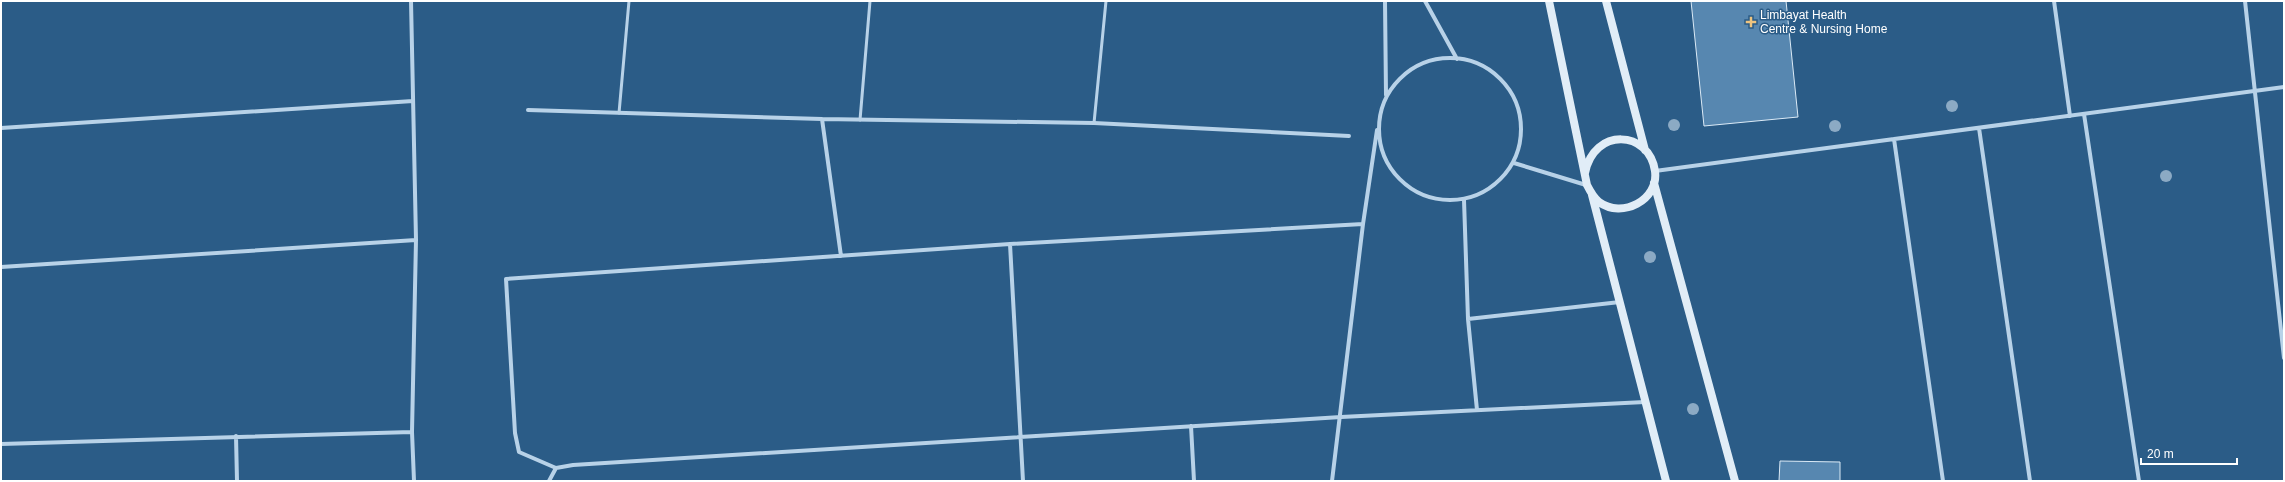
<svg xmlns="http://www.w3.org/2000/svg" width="2285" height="482" viewBox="0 0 2285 482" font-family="Helvetica,sans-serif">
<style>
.building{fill:#5787b0;stroke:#dbeaf6}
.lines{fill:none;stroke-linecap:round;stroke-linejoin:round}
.service{stroke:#b8d2e8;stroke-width:3}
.minor{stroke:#b8d2e8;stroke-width:4}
.secondary{stroke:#e1edf7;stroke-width:8}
.tree{fill:#8caac4}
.poi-dot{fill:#edc480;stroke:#2b5c87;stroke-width:1.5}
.labels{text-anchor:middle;stroke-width:3;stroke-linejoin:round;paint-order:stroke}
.poi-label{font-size:12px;fill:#fff;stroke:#2b5c87;text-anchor:start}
</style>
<rect width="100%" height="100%" fill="#2b5c87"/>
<!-- building -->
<path class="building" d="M1691,1h95l12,116 -94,9z
M1780,461l60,1v19h-61z"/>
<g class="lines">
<!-- service -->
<path class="service" d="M619,113l10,-112
M860,120l10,-119
M1094,123l12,-122"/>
<!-- minor -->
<path class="minor" d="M411,1l5,239 -4,192 2,49
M1385,1l1,94
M1425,1l32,58
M2054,1l16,115
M2245,1l39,357
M1379 129a71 71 0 1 1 142 0a71 71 0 1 1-142 0Z
M528,110l294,9 272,4 255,13
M2084,114l55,367
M822,119l19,137
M1,128l412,-27
M1979,128l51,353
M1894,139l49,342
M1514,163l72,22
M1655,171l629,-84
M1464,200l4,119 9,91
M1010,244l13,237
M1,267l415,-27
M1468,319l152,-17
M1191,426l3,55
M236,436l1,45
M1,444l411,-12
M556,468l-37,-16 -4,-19 -9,-154 504,-35 353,-20
M549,481l7,-13 17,-3 768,-48 304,-15
M1332,481l31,-257 14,-94"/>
<!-- secondary -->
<path class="secondary" d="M1549,1l38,184c3,6 6,12 12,17 23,17 60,-2 56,-31 -6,-41 -61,-44 -70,2
M1606,1l39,149
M1654,183l81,298
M1592,195l74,286"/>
</g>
<!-- trees -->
<g class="tree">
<circle cx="1952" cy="106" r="6"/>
<circle cx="1674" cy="125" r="6"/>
<circle cx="1835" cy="126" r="6"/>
<circle cx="2166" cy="176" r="6"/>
<circle cx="1650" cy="257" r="6"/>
<circle cx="1693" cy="409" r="6"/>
</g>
<!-- markers -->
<path class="poi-dot" d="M1749 16h4v4h4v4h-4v4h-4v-4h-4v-4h4z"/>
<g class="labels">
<!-- poi labels -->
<g class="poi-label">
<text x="1760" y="19">Limbayat Health<tspan x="1760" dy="14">Centre &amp; Nursing Home</tspan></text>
</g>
</g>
<!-- border -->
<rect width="2285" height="482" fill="none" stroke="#ffffff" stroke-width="4"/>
<!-- scale -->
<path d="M2141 458v6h96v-6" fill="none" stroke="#ffffff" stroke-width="2"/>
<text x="2147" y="458" font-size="12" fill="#ffffff" stroke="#2b5c87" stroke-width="3" paint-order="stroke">20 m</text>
</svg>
